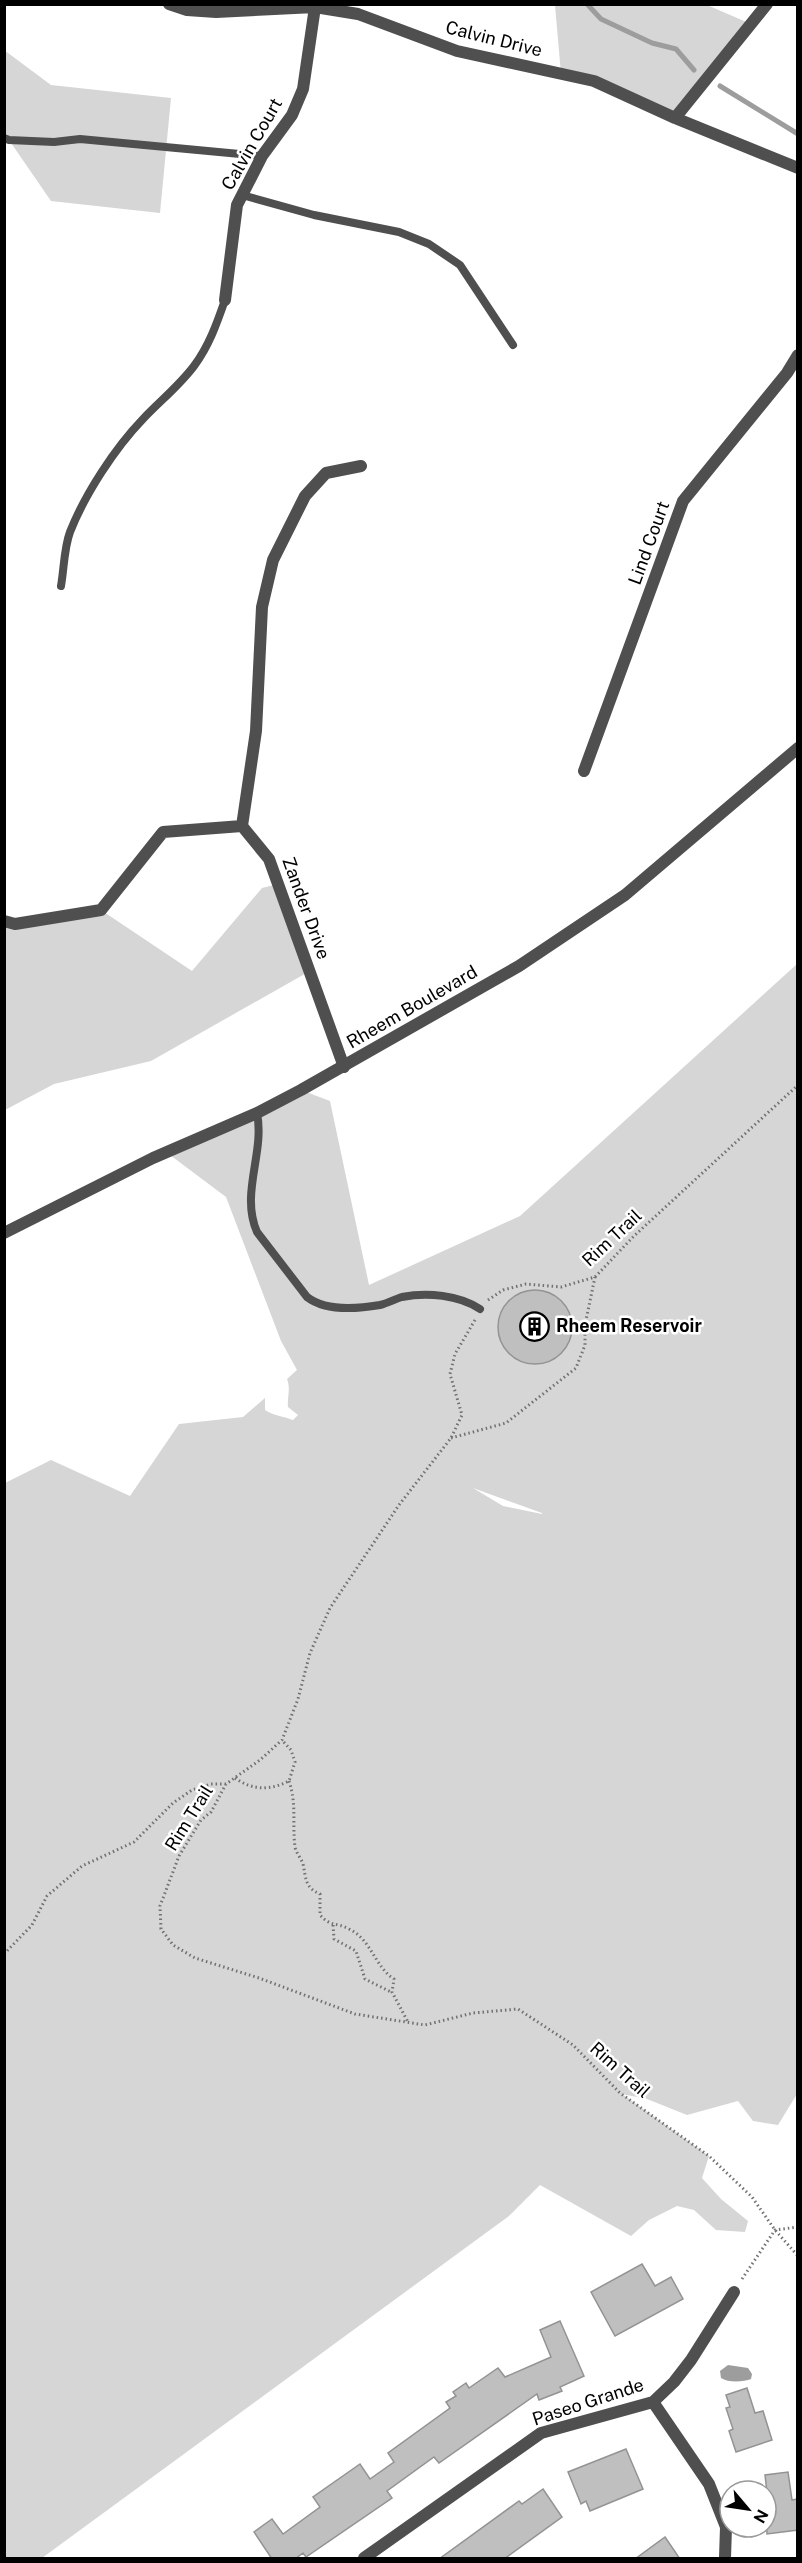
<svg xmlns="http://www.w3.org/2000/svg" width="802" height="2563" viewBox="0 0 802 2563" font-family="'Public Sans',sans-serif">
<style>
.green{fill:#d6d6d6;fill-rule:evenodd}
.water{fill:#9d9d9d}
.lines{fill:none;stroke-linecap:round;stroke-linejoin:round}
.stream{stroke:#9d9d9d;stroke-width:5}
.building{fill:#bfbfbf;stroke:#939393;stroke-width:1.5}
.path{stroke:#717171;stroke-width:3;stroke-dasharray:1.5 3;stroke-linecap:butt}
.service{stroke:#4f4f4f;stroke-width:8}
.minor{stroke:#4f4f4f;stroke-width:12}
.tertiary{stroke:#4f4f4f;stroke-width:12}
.labels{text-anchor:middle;stroke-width:5;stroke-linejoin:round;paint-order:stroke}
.street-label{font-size:18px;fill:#000;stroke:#fff}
.poi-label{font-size:18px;font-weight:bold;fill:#000;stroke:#fff;text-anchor:start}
</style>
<rect width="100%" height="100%" fill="#fff"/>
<!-- green -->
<path class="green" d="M555,5h152l44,19 -76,94 -114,-44z
M4,50l47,35 120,13 -11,115 -109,-12 -42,-61 -4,-2z
M278,884l32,87 -159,90 -97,23 -49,26 -1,-189 97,-11 91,61 70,-83z
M797,964v1130l-19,31 -25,-4 -15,-20 -51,14 -40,-16 -25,-5 87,62 -7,22 19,21 27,22 -3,11 -29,-2 -22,-20 -17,-4 -28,14 -18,16 -91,-51 -31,31 -467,342h-37v-1075l46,-23 79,36 49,-72 64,-7 22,-19v12c9,6 18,6 28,10l5,-5 -10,-8c-1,-10 3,-18 -1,-28l10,-9 -16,-29 -55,-144 -60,-45 135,-62 29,11 39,184 151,-69zM473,1488l69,25v1l-39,-8z"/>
<!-- water -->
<path class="water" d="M728,2365l20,3 4,6 -1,5c-7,3 -23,4 -30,-1l-1,-7z"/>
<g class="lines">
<!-- stream -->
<path class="stream" d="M587,4l14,15 51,24 24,6 18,21
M720,86l78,48"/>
</g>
<!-- building -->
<path class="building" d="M498 1327a37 37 0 1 1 74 0a37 37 0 1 1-74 0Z
M642,2264l13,22 16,-9 12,22 -68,37 -24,-44z
M560,2321l24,55 -24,11 2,4 -23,9 -2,-6 -98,69 -5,-6 -47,34 5,7 -86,59 -3,-4 -8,6h-23l-18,-27 18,-13 11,15 37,-27 -7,-10 47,-33 10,15 24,-17 -6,-9 62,-45 -4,-6 10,-6 -3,-4 13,-9 3,5 29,-20 7,9 46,-20 -11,-27z
M747,2388l8,25 8,-2 9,29 -36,12 -7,-21 4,-2 -7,-21 4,-1 -4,-12z
M626,2449l17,40 -53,22 -4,-10 -5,3 -13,-32z
M788,2472l4,28 6,-1v31l-31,4 -1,-23 3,-1 -4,-35z
M543,2489l19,28 -58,42h-65l80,-58 3,3z
M665,2537l15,22h-45z"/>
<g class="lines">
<!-- path -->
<path class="path" d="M488,1300l15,-10 23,-6 35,3 34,-10 39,-41 164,-151
M475,1320l-20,34 -5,20 12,41 -11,23 -52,67 -69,103 -20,45 -12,46 -16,41 -22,20 -34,24 -15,28 -10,8 -22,36 -19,50 1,23 12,16 22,13 64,20 96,36 70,11 48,-12 45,-4 55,36 47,48 89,63 43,41 23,33 23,26
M451,1438l55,-15 70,-55 9,-23v-20l10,-48
M235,1778c18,13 36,12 54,3l6,-19 -4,-12 -9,-10
M289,1781c8,24 3,42 6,66 1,6 6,11 8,17 3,14 2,24 17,30v21c11,12 16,7 29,14 22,10 26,38 45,50l-2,13 16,30
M333,1925l1,14 22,12 9,28 26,13
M4,1954l28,-29 15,-29 35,-30 52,-24 39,-39 19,-13 19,-6h15
M742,2279l33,-49 23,-3"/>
<!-- service -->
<path class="service" d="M4,138l5,2 45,2 26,-3 182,17
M242,195l72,20 85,17 30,12 31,21 53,80
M61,586c3,-17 3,-38 9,-54 15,-38 45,-84 73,-113 17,-18 36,-33 51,-53 15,-20 23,-43 31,-66
M257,1113c8,40 -17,80 0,119l50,65c18,14 50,12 73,8 8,-2 15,-6 22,-8 25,-5 57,-2 78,12"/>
<!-- minor -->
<path class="minor" d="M169,4l18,6 29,2 99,-5 43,7 99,37 137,30 81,37 123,50
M675,118l92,-114
M225,300l12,-95 25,-49 30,-41 11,-26 12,-82
M584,771l99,-270 104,-128 11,-18
M242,826l14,-95 6,-124 11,-47 32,-64 21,-23 35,-7
M4,921l11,3 86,-14 62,-78 79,-6 27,33 75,208
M653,2402l56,82 17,43 -1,31
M364,2558l177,-125 112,-31 21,-20 17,-22 43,-68"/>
<!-- tertiary -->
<path class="tertiary" d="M4,1233l149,-75 104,-45 44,-23 218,-124 106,-71 173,-147"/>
</g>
<!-- icons -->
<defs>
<symbol id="building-ring" viewBox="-11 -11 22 22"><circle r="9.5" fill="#fff" stroke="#000" stroke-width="1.5"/><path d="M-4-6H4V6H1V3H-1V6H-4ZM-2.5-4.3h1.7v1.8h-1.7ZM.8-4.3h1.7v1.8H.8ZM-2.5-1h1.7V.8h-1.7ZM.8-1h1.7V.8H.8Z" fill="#000"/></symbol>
</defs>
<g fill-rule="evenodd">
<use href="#building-ring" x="518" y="1310" width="33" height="33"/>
</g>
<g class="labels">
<!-- street labels -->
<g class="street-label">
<text transform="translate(494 39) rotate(14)" y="6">Calvin Drive</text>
<text transform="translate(252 144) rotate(-60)" y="6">Calvin Court</text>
<text transform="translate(649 543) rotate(-70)" y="6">Lind Court</text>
<text transform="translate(306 908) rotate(70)" y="6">Zander Drive</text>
<text transform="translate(412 1007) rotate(-30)" y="6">Rheem Boulevard</text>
<text transform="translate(612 1238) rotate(-43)" y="6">Rim Trail</text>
<text transform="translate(189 1818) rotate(-58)" y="6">Rim Trail</text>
<text transform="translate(620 2070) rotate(42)" y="6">Rim Trail</text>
<text transform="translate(588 2402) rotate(-18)" y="6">Paseo Grande</text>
</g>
<!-- poi labels -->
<g class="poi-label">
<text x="556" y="1332">Rheem Reservoir</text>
</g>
</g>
<!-- border -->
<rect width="802" height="2563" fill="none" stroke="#000000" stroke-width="12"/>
<!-- north arrow -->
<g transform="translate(748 2509) rotate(119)"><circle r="28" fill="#ffffff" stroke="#999999" stroke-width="1.5"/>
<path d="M0-4.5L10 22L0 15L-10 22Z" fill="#000000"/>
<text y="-9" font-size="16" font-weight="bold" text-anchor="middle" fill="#000000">N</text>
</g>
</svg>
